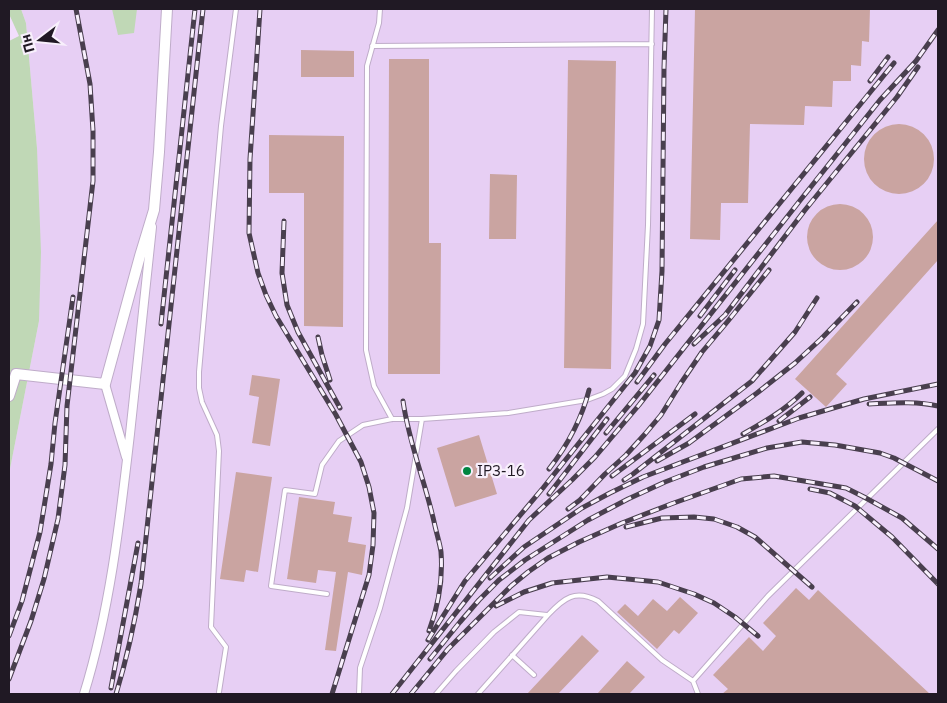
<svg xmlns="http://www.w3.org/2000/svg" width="947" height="703" viewBox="0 0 947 703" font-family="'IBM Plex Sans',sans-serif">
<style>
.built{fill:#e7cff4}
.green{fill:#c0d8b6}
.building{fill:#caa4a1}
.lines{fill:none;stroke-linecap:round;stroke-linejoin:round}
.service-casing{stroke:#bfacc9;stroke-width:6}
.minor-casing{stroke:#bfacc9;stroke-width:10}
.tertiary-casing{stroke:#bfacc9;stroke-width:12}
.service{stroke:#fff;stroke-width:4}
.minor{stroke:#fff;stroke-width:8}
.tertiary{stroke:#fff;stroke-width:10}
.rail-casing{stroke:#493f4e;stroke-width:5}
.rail{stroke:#f8f0fc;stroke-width:3;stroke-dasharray:9;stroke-linecap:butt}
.poi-dot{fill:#008540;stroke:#f8f0fc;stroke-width:2}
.labels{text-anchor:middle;stroke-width:4.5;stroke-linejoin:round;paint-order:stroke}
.poi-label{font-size:15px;fill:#201924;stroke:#f8f0fc;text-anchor:start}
</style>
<rect width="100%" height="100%" fill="#f2defc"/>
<!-- built -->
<path class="built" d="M21,9h917v685h-929v-220l30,-153 -2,-173 -11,-125z"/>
<!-- green -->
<path class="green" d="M9,9h12l5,14 11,125 4,104 -2,69 -30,153v-433l10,-5 -10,-22z
M112,9h25l-3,24 -16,2z"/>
<!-- building -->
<path class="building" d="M695,9h175l-1,33 -7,-1 -1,25 -10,-1v16h-18l-1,26 -27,-1 -1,19 -54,-1 -2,79h-27l-1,37 -30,-1z
M301,50l53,1v26h-53z
M389,59h40v184h12l-1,131h-52z
M568,60l48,1 -5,308 -47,-1z
M864 159a35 35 0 1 1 70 0a35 35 0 1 1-70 0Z
M269,135l75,1 -1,191 -39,-1v-133h-35z
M490,174l27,1 -1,64h-27z
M807 237a33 33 0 1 1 66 0a33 33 0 1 1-66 0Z
M938,220v40l-102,114 11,10 -21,23 -31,-28z
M252,375l28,4 -10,67 -18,-3 7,-46 -10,-2z
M479,435l18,59 -42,13 -18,-59z
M236,472l36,5 -14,95 -12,-2 -2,12 -24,-3z
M299,497l36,5 -2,12 19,3 -4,25 18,3 -4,30 -14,-3 -12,79 -11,-1 11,-78 -18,-2 -2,13 -29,-4z
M796,588l13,12 9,-10 112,104h-208l6,-5 -15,-14 36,-38 14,14 13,-15 -13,-13z
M680,597l18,16 -19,21 -5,-4 -17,19 -40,-37 8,-8 13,12 15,-17 14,12z
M582,635l17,16 -41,43h-31z
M627,661l18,16 -16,17h-32z"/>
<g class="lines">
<defs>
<path id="service" d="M380,9l-1,14 -12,43 -1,284 8,36 18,33
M372,46l280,-2
M327,594l-56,-8 14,-96 30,4 7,-29 17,-24 24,-16 29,-6h30l86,-6 79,-13 16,-6 9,-5 13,-13 11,-27 7,-25 5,-99 4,-216
M512,655l22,20
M693,681l75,-85 170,-167
M219,692l7,-45 -15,-20 8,-176 -2,-16 -15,-33 -3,-14v-16l22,-246 15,-117
M359,694l1,-26 20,-60 27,-100 15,-89
M436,694l20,-23 38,-39 25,-20 28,3
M478,694l70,-79c16,-17 27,-26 50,-14l64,59 31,21 5,13"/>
<path id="minor" d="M105,384l21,73
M84,694c26,-84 36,-173 46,-260 7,-69 15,-138 22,-207"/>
<path id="tertiary" d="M9,396l7,-22 89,10 35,-128 14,-46 5,-58 8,-143"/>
</defs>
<!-- service casing -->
<use href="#service" class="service-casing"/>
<!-- minor casing -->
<use href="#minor" class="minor-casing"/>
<!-- tertiary casing -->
<use href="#tertiary" class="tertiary-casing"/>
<!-- service -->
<use href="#service" class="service"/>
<!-- minor -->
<use href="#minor" class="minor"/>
<!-- tertiary -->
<use href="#tertiary" class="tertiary"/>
<defs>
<path id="rail" d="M260,9l-10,150 -1,74 9,40 8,22 10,21 60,99 25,47 8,25 5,26 -1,32 -4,30 -37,119
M870,81l18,-24
M284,221l-2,52 5,32 11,27 42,76
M700,316l35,-46
M161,324l34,-315
M318,337l4,18 8,25
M694,344l31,-29 80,-105 92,-113 21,-30
M637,382l28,-38 229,-281
M403,401c6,43 23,83 32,125 2,9 5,18 6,26 2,26 -3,55 -12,79
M869,404c23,-1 47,-3 69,2
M779,421l31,-24
M606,433l48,-58
M743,434c21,-12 42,-24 59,-41
M657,461l32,-18 68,-50 38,-30 26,-24 36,-37
M549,469c18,-23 33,-51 40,-79
M612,476l83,-62
M624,480l9,-6 119,-93 43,-49 22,-34
M810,489l20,4 25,13 37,31 46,47
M549,494l58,-75
M568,509l12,-9 25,-26 21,-19 19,-21 16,-19 20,-32 21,-31 26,-31 41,-51
M626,527l36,-9 32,-1 20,2 23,8 18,10 57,50
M490,578l34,-31 58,-39 28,-15 33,-16 156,-59 65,-19 74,-15
M496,606l28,-14 28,-9 55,-6 51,5 36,12 20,9 21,14 23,19
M9,636l13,-35 18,-69 11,-68 4,-41 18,-126
M428,640l37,-59 78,-93 92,-115 15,-27 9,-26 3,-49 2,-203 2,-59
M430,659l30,-37 19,-22 20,-20 26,-20 63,-40 40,-21 37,-17 39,-15 63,-19 35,-6 33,3 45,8 14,5 44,23
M9,679l22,-58 13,-42 14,-60 7,-54 2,-59 26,-225v-50l-3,-47 -14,-75
M111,688l27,-145
M116,694c11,-36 19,-73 25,-110l62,-575
M392,694l137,-174 43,-40 23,-23 44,-52 163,-207 78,-98 36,-39 22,-31
M411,694l37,-45 63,-63 17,-14 20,-14 31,-16 43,-19 49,-19 70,-25 33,-3 72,12 18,9 38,21 36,31"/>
</defs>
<!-- rail casing -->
<use href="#rail" class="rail-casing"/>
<!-- rail -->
<use href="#rail" class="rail"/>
</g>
<!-- markers -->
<circle class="poi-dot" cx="467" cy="471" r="5"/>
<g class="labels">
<!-- poi labels -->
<g class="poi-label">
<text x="477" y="476">ІРЗ-16</text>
</g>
</g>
<!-- border -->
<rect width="947" height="703" fill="none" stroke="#201924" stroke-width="20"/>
<!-- north arrow -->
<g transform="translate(40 40) rotate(254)" stroke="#f8f0fc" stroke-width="4" paint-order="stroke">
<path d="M0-4L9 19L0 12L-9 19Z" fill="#201924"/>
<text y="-8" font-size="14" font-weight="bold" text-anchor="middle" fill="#201924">Пн</text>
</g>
</svg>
